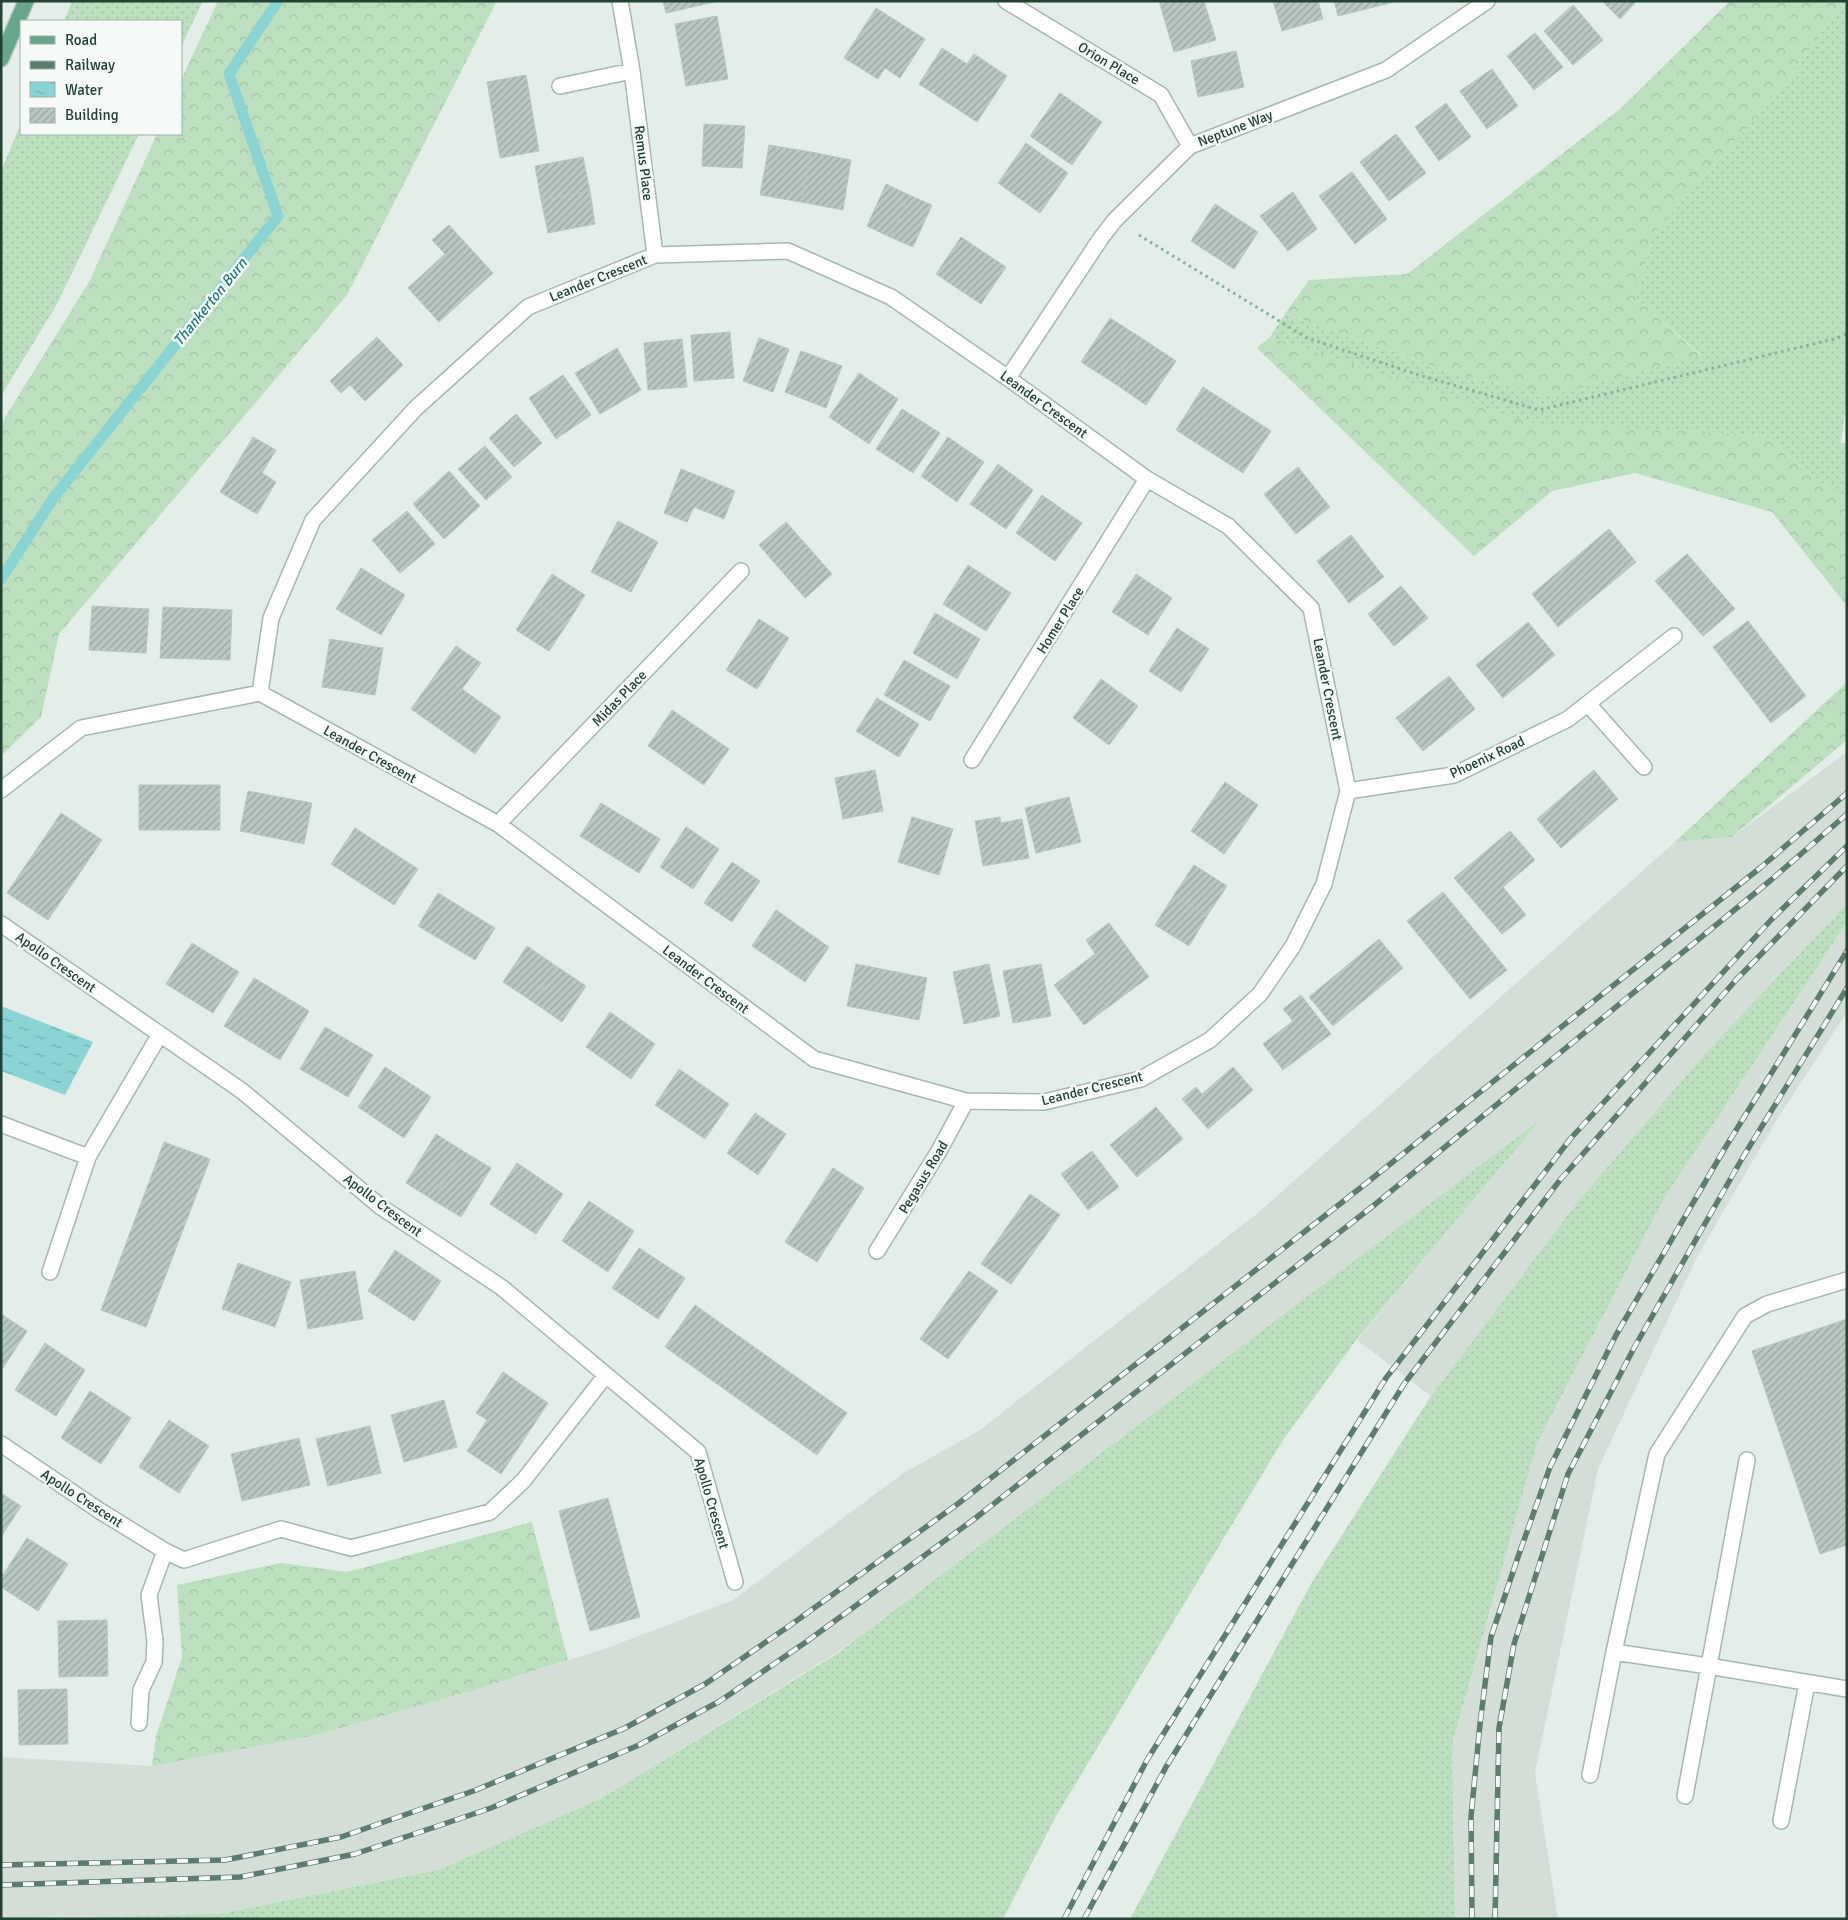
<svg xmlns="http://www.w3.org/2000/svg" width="1848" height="1920" viewBox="0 0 1848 1920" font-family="Signika,sans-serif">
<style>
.built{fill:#d2ded6}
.grass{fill:url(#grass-dots)}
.forest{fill:url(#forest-crowns)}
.water{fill:url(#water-ripples)}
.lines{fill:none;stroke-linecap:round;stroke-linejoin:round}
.stream{stroke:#8ad5d3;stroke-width:11}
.building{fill:url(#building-hatch);stroke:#b6c8bd}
.minor-casing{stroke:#a6b7ae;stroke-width:18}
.major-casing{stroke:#c1cac6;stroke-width:18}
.path{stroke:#83b39b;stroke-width:3;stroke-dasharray:2.5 4;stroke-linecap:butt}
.minor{stroke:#fff;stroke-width:15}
.major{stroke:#66a68a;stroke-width:15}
.rail-casing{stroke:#5d7c6e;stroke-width:5.5}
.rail{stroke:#f5faf6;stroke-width:4;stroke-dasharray:11;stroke-linecap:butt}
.labels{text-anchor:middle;stroke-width:5;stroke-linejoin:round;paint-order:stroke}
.street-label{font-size:14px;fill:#224133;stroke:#f5faf6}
.water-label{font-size:15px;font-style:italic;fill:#197a7a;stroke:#f5faf6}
</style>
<defs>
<pattern id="grass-dots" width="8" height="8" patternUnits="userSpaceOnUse" patternTransform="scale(1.25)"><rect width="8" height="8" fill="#bce0bf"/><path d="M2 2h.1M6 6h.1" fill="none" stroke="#a1c1a5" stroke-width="1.8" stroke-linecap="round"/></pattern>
<pattern id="forest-crowns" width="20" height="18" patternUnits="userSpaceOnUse" patternTransform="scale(1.25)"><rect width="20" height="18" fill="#bce0bf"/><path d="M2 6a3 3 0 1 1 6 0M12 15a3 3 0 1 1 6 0" fill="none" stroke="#a1c1a5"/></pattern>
<pattern id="water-ripples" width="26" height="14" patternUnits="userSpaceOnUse" patternTransform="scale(1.25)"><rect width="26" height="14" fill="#8ad5d3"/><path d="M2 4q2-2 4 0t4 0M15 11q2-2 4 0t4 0" fill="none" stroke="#70aeac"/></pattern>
<pattern id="building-hatch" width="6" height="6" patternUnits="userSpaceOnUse" patternTransform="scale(1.25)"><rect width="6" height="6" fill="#b9c9c0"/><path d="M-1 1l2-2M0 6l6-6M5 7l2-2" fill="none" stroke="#96a59d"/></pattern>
</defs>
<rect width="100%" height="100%" fill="#e4eee8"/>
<!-- built -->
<path class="built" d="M1847,752v152l-138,145 -130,151 -148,196 -74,-56 182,-219 -695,527 -242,150 -164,72 -214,43 -142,5 -81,-1v-160l151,9 165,-31 158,-45 132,-42 126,-48 169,-126 78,-44 279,-218 416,-370 57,-5z
M1847,922v90l-73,112 -78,135 -98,210 -63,304 23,146h-103l-3,-174 85,-302 128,-246z"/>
<!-- grass -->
<path class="grass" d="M72,1h131l-22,46v-26h-117z
M1843,1h4v397l-6,45h6v60l-83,-68 -231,-11 -263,-87 15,-23 167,59 100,22 149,-40 -65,-57 18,-65 137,-156z
M21,123v11h118l-82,170 -56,92v-225z
M1847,904v18l-182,275 -128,246 -85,302 3,174h-325l182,-337 119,-186 148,-196 130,-151z
M1541,1119l-184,220 -74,101 -228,378 -52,101h-1002v-2l81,1 142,-5 214,-43 164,-72 236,-145z"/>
<!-- forest -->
<path class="forest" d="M218,1h279l-150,294 -288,339 -18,83 -40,39v-332l88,-142 68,-148h24v-54z
M1730,1h113l-52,76 -137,156 -18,65 65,58 -149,39 -100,-22 -167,-59 24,-34 98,-6 213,-165z
M1270,337l263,86 231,12 83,68v103l-75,-94 -137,-39 -83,18 -78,65 -217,-208z
M1847,682v58l-115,97 -57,5z
M532,1522l36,138 -93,30 -158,45 -165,31 4,-30 26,-79 -5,-72 104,-22 66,9z"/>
<!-- water -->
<path class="water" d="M1,1006l92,36 -28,53 -64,-24z"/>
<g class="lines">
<!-- stream -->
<path class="stream" d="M1,579l53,-82 224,-281 -49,-142 49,-73"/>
</g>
<!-- building -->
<path class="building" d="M663,1h56l-53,12z
M1159,1h45l12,39 -42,12z
M1273,1h45l5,18 -41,12z
M1334,1h60v1l-56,14z
M1602,1h35l-17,18z
M1573,5l30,35 -30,25 -29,-34z
M876,8l49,31 -25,39 -15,-10 -7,11 -34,-21z
M717,16l11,63 -42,7 -11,-62z
M1535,33l28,34 -29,23 -27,-34z
M942,48l25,16 7,-10 33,22 -30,46 -58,-38z
M1236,51l8,36 -46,10 -7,-36z
M1492,69l26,37 -31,23 -27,-38z
M526,75l13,76 -39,7 -13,-76z
M1060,93l42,29 -30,43 -42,-29z
M1446,103l25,34 -32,24 -24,-34z
M704,124l41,2 -3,42 -40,-2z
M1396,134l30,39 -37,28 -29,-39z
M1026,143l42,30 -28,40 -42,-30z
M769,145l42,7 -10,50 -41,-7z
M811,152l40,8 -8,50 -42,-8z
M583,157l7,34 -49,9 -6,-34z
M1352,172l35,47 -32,25 -36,-48z
M886,184l23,11 -19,42 -23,-11z
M590,191l5,33 -47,9 -7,-33z
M1293,192l24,37 -29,22 -28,-35z
M909,195l23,10 -19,42 -23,-10z
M1215,204l43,28 -24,37 -43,-28z
M449,225l44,48 -54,49 -31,-34 37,-34 -13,-14z
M961,237l45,30 -25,37 -45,-30z
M1110,318l33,21 -29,44 -33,-21z
M730,332l4,46 -40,3 -3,-46z
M377,337l26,28 -38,36 -15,-16 -9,8 -11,-12z
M759,338l30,11 -16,43 -30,-11z
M682,339l5,48 -39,3 -4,-47z
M1143,339l33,22 -30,44 -32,-22z
M617,348l24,42 -41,24 -25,-41z
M801,351l41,15 -16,42 -41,-16z
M859,373l39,26 -29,45 -40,-27z
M563,375l28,40 -35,24 -27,-41z
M1203,387l68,44 -28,42 -67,-43z
M902,409l38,24 -27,40 -37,-24z
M516,414l26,29 -28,24 -25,-29z
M253,437l23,13 -14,23 14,9 -19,32 -37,-22z
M948,437l36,25 -27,40 -36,-26z
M485,446l27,31 -26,23 -28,-31z
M998,464l35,26 -27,39 -36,-25z
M1298,467l32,40 -34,27 -32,-40z
M681,469l54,22 -11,28 -30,-12 -7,15 -23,-9z
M449,471l31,35 -36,33 -31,-35z
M1042,495l40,28 -27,38 -39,-28z
M407,511l28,33 -35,29 -28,-33z
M618,521l40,21 -27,50 -40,-20z
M786,522l46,52 -27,24 -46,-53z
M1609,529l27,33 -78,65 -26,-33z
M1351,535l33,42 -35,26 -32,-42z
M1687,554l48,55 -32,27 -48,-55z
M968,565l43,28 -25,38 -43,-27z
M361,568l44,27 -24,40 -45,-26z
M552,574l33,21 -18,29 -33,-22z
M1136,574l36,24 -24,37 -36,-23z
M1401,586l27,32 -34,28 -26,-32z
M534,602l33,22 -18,27 -33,-21z
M92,606l57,3 -3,44 -57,-3z
M163,607l69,3 -2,50 -70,-2z
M935,613l45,26 -23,40 -44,-26z
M759,619l30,19 -32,51 -31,-19z
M1748,621l58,75 -35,27 -58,-76z
M1528,622l27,33 -52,43 -27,-33z
M1177,628l32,21 -28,43 -32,-21z
M330,639l53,9 -8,47 -53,-8z
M456,646l25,17 -19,26 39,28 -26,37 -64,-45z
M904,660l46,26 -20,35 -46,-26z
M1449,676l26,33 -52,42 -27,-33z
M1101,679l37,27 -29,39 -36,-27z
M877,698l42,26 -20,33 -43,-26z
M672,710l57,39 -25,36 -56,-39z
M875,770l8,41 -40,8 -8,-41z
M1594,770l24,29 -28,24 -25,-28z
M1225,782l33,23 -34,49 -33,-23z
M139,785h81v45h-81z
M248,791l64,12 -8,41 -64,-13z
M1565,795l25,28 -29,25 -24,-29z
M1069,797l12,45 -45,11 -11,-45z
M601,803l59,36 -21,34 -59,-37z
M61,813l41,27 -54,80 -41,-27z
M912,817l41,12 -14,46 -41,-13z
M1000,817l1,6 21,-4 7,39 -46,8 -8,-45z
M686,827l33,22 -26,40 -33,-22z
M355,828l63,41 -24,36 -63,-41z
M1510,831l25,29 -32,27 23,28 -24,19 -48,-56z
M732,862l28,19 -28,41 -28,-19z
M1194,865l33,21 -20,30 -33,-21z
M1443,892l64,78 -37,29 -63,-78z
M438,893l57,35 -20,32 -57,-34z
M1174,895l33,21 -18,30 -34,-21z
M776,910l53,37 -24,35 -53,-36z
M1109,923l40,54 -65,48 -30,-40 41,-31 -9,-14z
M1379,939l24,29 -70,58 -24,-29z
M192,943l47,29 -26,41 -47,-29z
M527,946l29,20 -23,36 -30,-20z
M856,964l71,14 -8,42 -72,-14z
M989,964l11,52 -36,8 -11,-52z
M1041,964l10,52 -38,7 -10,-52z
M556,966l30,20 -24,36 -29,-20z
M254,978l55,33 -29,49 -56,-34z
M1301,995l30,39 -48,36 -20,-26 30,-23 -10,-12z
M610,1012l45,32 -24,35 -45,-32z
M325,1027l48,28 -25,42 -48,-28z
M385,1067l46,30 -27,41 -46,-31z
M1233,1067l20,23 -45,39 -26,-30 14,-12 6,7z
M679,1069l50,35 -24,35 -50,-34z
M1156,1107l27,32 -46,38 -27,-32z
M755,1113l31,21 -28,41 -31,-22z
M436,1134l27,17 -30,49 -27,-17z
M164,1142l46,17 -64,168 -45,-17z
M463,1151l28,17 -30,49 -28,-17z
M1092,1151l27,36 -31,23 -27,-36z
M517,1163l46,31 -27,40 -46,-30z
M833,1168l31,20 -47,74 -32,-20z
M1030,1194l30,21 -49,69 -30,-20z
M589,1201l45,30 -26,41 -46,-31z
M639,1248l46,30 -27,41 -46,-31z
M395,1250l46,31 -27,40 -46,-30z
M238,1263l53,19 -16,45 -53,-18z
M355,1271l8,48 -55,10 -8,-49z
M969,1271l29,20 -50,68 -28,-20z
M695,1305l152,108 -30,42 -152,-108z
M1,1314l26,17 -26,40z
M1847,1319v226l-27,9 -68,-203z
M45,1343l40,27 -29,46 -41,-26z
M503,1372l45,31 -47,71 -34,-23 20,-31 -11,-7z
M90,1391l41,27 -30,46 -40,-26z
M444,1400l13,47 -53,15 -13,-47z
M169,1420l40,26 -30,47 -40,-26z
M370,1426l11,47 -53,13 -12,-47z
M299,1438l11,47 -68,16 -11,-47z
M1,1493l20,13 -20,31z
M608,1498l32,119 -50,14 -31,-120z
M27,1538l41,26 -30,47 -37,-24v-9z
M107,1620l1,56 -49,1 -1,-56z
M67,1689l1,55 -49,1 -1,-55z"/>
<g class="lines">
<defs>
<path id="minor" d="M620,1l12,70 23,184
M1006,1l155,94 29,51
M560,86l72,-15
M1008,378l93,-140 14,-18 75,-74 196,-76 101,-69
M1588,704l56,63
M972,760l175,-281
M1,790l80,-62 179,-35 238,131 316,235 152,42 78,1 97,-23 69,-39 50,-46 33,-48 31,-62 24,-93 -37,-183 -83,-82 -81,-47 -139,-101 -117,-81 -103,-46 -133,4 -127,52 -112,101 -103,112 -42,98 -11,75
M1348,791l106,-16 114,-56 106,-83
M498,824l243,-253
M1,924l241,167 139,116 120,80 197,165 37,130
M1,1124l87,33 72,-123
M877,1251l62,-100 27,-50
M50,1272l38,-115
M1847,1280l-80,24 -22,12 -88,138 -43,198 94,14 139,23
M1,1444l99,67 65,40 19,9 97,-31 70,19 139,-36 33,-31 83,-106
M139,1723l2,-33 13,-28 1,-21 -6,-46 16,-44
M1590,1775l24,-123
M1685,1796l62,-336
M1781,1821l26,-138"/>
<path id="major" d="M1,59l25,-58"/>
</defs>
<!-- minor casing -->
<use href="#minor" class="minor-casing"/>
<!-- major casing -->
<use href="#major" class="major-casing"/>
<!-- path -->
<path class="path" d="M1139,235l168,103 112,37 120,35 295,-71 13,-5"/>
<!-- minor -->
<use href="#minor" class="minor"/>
<!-- major -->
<use href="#major" class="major"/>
<defs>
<path id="rail" d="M1,1865l224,-5 116,-23 135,-47 149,-62 80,-44 87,-60 167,-121 400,-314 401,-321 87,-75
M1,1885l239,-8 115,-23 136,-46 148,-63 81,-44 86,-59 167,-122 400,-314 398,-326 76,-66
M1064,1919l83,-159 239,-382 185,-240 200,-218 76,-74
M1084,1919l82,-152 238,-383 156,-204 176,-200 111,-114
M1472,1919l-1,-102 9,-93 11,-87 28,-83 31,-87 66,-132 109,-187 122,-197
M1495,1919l4,-191 15,-84 54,-170 66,-126 109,-191 104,-169"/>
</defs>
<!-- rail casing -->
<use href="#rail" class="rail-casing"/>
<!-- rail -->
<use href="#rail" class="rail"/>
</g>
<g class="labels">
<!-- street labels -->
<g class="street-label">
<text transform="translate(1109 63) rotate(31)" y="5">Orion Place</text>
<text transform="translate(1235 128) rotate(-21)" y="5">Neptune Way</text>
<text transform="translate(644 163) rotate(83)" y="5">Remus Place</text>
<text transform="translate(598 278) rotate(-22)" y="5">Leander Crescent</text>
<text transform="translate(1044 404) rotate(36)" y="5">Leander Crescent</text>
<text transform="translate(1060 620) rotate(-58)" y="5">Homer Place</text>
<text transform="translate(1328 689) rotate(79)" y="5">Leander Crescent</text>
<text transform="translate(619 698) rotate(-46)" y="5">Midas Place</text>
<text transform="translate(370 754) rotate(29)" y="5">Leander Crescent</text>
<text transform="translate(1487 757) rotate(-25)" y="5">Phoenix Road</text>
<text transform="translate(56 962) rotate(35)" y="5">Apollo Crescent</text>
<text transform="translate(706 979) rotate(37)" y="5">Leander Crescent</text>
<text transform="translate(1092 1088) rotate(-14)" y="5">Leander Crescent</text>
<text transform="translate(923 1177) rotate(-59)" y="5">Pegasus Road</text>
<text transform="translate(383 1205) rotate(37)" y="5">Apollo Crescent</text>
<text transform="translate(82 1498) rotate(33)" y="5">Apollo Crescent</text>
<text transform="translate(712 1503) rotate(74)" y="5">Apollo Crescent</text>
</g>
<!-- water labels -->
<g class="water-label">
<text transform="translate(210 302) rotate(-51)" y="5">Thankerton Burn</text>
</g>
</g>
<!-- border -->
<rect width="1848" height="1920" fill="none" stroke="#224133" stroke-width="5"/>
<!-- legend -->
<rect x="20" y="20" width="162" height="115" fill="#f5faf6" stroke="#a1b0a8"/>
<rect x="30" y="36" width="25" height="8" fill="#66a68a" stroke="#a1b0a8"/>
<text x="65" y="45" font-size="15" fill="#224133">Road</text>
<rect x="30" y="61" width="25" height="8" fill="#5d7c6e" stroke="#a1b0a8"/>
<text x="65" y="70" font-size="15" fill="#224133">Railway</text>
<rect x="30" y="82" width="25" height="15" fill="url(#water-ripples)" stroke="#a1b0a8"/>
<text x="65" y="95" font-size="15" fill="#224133">Water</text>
<rect x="30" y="108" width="25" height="15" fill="url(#building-hatch)" stroke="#a1b0a8"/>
<text x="65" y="120" font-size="15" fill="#224133">Building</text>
</svg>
